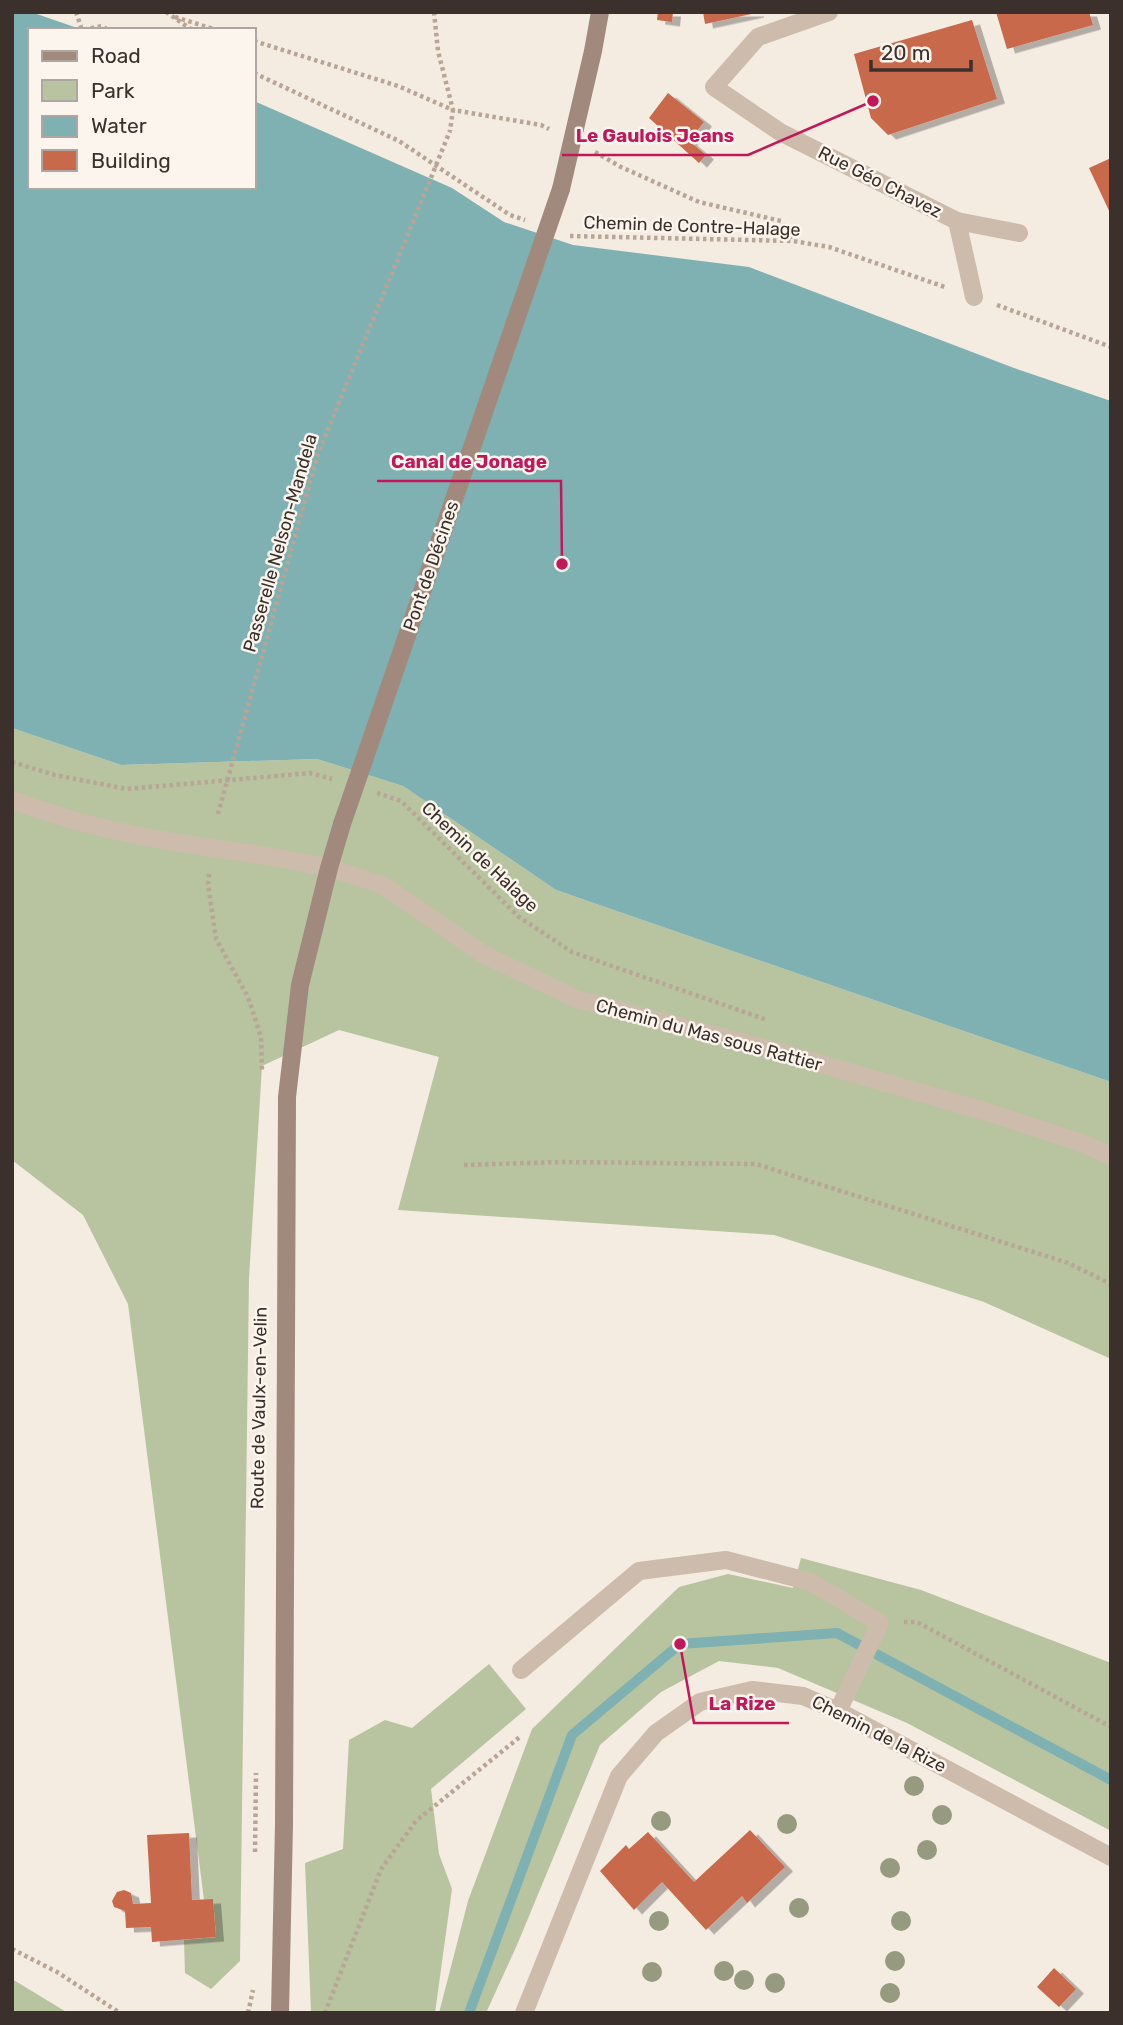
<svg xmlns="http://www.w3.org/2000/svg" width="1123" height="2025" viewBox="0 0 1123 2025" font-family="Rubik,sans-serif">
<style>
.green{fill:#b8c4a0}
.water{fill:#7fb0b2}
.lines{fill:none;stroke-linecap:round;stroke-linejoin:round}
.stream{stroke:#7fb0b2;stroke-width:10}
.building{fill:#c8694b;filter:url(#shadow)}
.path{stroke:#b9a596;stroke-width:4.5;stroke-dasharray:3.5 3.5;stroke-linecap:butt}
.lane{stroke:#cdbbac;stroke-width:18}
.street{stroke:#cdbbac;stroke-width:18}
.secondary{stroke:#a18a7d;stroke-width:18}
.path-bridge{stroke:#b9a596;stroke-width:4.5;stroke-dasharray:3.5 3.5;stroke-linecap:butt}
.secondary-bridge{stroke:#a18a7d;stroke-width:18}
.tree{fill:#969b7f}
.labels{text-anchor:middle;stroke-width:5;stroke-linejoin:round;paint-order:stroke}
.street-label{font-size:18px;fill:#3b302b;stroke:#fbf5ee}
.leader{fill:none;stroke:#c2185b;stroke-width:2.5}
.callout-dot{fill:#c2185b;stroke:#fbf5ee;stroke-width:2.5}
.callout-label{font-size:19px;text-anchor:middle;font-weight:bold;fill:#c2185b;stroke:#fbf5ee;stroke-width:5;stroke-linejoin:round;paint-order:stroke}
</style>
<defs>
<filter id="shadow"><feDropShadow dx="8" dy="4.5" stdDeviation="0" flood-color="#0004"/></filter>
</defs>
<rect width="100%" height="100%" fill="#f4ebe1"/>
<!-- green -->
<path class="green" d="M12,728l109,37 196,-6 86,27 153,104 555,192v277l-127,-57 -210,-67 -376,-25 41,-153 -100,-27 -77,36 -13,212 -9,683 -29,28 -26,-16 -1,-33 32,-3 -3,-38 -9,1 -76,-596 -45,-89 -71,-55z
M801,1558l120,32 190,73v168l-204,-108 -129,-55 -59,-7 -58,31 -61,53 -83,200 -31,68h-47l29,-112 64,-172 147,-142 49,-13 65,14z
M489,1664l37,45 -95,80 8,65 13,35 -17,124h-124l-6,-150 38,-14 6,-109 36,-20 27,8z
M12,1979l56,34h-56z"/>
<!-- water -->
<path class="water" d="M12,12h19l52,18h-53v157h224v-86l198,87 52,34 69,23 176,22 265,101 97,33v681l-555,-192 -153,-104 -86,-27 -196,6 -109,-37z"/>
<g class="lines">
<!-- stream -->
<path class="stream" d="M469,2013l103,-278 108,-91 157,-11 274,147"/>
</g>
<!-- building -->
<path class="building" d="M658,12h15l-1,10 -15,-2z
M703,12h53v1l-51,11z
M996,12h93l4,13 -86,24z
M972,20l25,79 -109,36 -17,-17 -17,-64z
M668,93l36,29 -15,19 17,14 -7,8 -50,-45z
M1111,158v57l-22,-47z
M750,1830l35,37 -38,36 -5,-7 -36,34 -44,-48 -28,28 -34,-39 26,-26 3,4 19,-17 46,50z
M189,1833l3,67 21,-1 3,38 -64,5 -1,-15 -25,1 -1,-17 -11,-4 -2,-6 5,-9 7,-2 7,3 2,11 18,-1 -4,-68z
M1054,1968l22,21 -17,18 -22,-20z"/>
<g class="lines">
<!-- path -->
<path class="path" d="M76,12l6,18 20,-4 6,4
M166,12l26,18
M434,12l4,39 15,59 88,15 8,4
M175,17l42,13
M254,41l144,45 55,24 -3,21
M254,73l145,68 111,74 15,5
M595,152l26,15 78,35 82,19 12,20
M570,236l223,5 36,6 116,40
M997,305l114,42
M12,762l43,13 72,14 183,-16 22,6
M377,793l24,8 118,116 53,35 195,68
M209,874l-1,10 8,55 32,58 13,40 1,34
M464,1165l95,-3 197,2 312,99 43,21
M904,1622h13l194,105
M255,1852l1,-79
M12,1949l45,23 63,41
M248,2013l5,-23
M325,2013l56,-144 35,-48 105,-85"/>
<!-- lane -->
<path class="lane" d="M957,221l62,12
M12,800c37,14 76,25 114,33 67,15 136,19 203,35
M521,1670l118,-99 87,-11 85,22 69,41 -42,88"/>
<!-- street -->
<path class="street" d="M829,12l-71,25 -44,50 66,45 177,89 17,76
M329,868l54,17 100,69 93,45 211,55 200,58 95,31 29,13
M524,2013l95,-237 37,-43 44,-31 52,-12 51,6 35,15 273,146"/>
<!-- secondary -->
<path class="secondary" d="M561,189l32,-138 7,-39
M280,2013l4,-189 3,-727 13,-112 29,-117 13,-44"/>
<!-- path-bridge -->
<path class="path-bridge" d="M218,814l100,-360 132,-323"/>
<!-- secondary-bridge -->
<path class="secondary-bridge" d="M342,824l219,-635"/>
</g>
<!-- trees -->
<g class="tree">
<circle cx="914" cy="1786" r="10"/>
<circle cx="942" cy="1815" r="10"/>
<circle cx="661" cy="1821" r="10"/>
<circle cx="787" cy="1824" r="10"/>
<circle cx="927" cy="1850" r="10"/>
<circle cx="890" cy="1868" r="10"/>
<circle cx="799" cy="1908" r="10"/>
<circle cx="659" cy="1921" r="10"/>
<circle cx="901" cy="1921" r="10"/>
<circle cx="895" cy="1961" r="10"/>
<circle cx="724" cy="1971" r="10"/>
<circle cx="652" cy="1972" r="10"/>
<circle cx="744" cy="1980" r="10"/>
<circle cx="775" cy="1983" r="10"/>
<circle cx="890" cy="1993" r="10"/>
</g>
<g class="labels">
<!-- street labels -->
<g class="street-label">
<text transform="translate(880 182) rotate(27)" y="6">Rue Géo Chavez</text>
<text transform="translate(692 226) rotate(2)" y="6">Chemin de Contre-Halage</text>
<text transform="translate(280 543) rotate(-74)" y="6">Passerelle Nelson-Mandela</text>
<text transform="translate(431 566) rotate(-71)" y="6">Pont de Décines</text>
<text transform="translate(480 857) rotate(43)" y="6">Chemin de Halage</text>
<text transform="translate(709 1035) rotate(15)" y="6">Chemin du Mas sous Rattier</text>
<text transform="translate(259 1408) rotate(-89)" y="6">Route de Vaulx-en-Velin</text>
<text transform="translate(879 1734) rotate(27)" y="6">Chemin de la Rize</text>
</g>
</g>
<!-- callouts -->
<path class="leader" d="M873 101L748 155H562M562 564L561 481H377M680 1644L694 1723H789"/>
<g class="callout-dot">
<circle cx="873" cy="101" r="7"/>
<circle cx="562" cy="564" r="7"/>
<circle cx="680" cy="1644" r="7"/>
</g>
<g class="callout-label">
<text x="655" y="142">Le Gaulois Jeans</text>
<text x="469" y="468">Canal de Jonage</text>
<text x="742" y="1710">La Rize</text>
</g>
<!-- border -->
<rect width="1123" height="2025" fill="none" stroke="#3b302b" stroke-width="28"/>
<!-- legend -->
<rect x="28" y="28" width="228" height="161" fill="#fbf5ee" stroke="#aea6a0" stroke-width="2"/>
<rect x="42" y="51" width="35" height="10" fill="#a18a7d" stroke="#aea6a0" stroke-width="2"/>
<text x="91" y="63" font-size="21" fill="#3b302b">Road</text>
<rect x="42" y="80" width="35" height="21" fill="#b8c4a0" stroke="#aea6a0" stroke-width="2"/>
<text x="91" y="98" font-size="21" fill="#3b302b">Park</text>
<rect x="42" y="116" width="35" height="21" fill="#7fb0b2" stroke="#aea6a0" stroke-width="2"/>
<text x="91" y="133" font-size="21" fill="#3b302b">Water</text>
<rect x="42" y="150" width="35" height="21" fill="#c8694b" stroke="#aea6a0" stroke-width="2"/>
<text x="91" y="168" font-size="21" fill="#3b302b">Building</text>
<!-- scale -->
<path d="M871 60v10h100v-10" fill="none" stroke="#3b302b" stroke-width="3.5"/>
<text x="881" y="60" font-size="21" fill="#3b302b" stroke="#fbf5ee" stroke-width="5" paint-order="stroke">20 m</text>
</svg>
